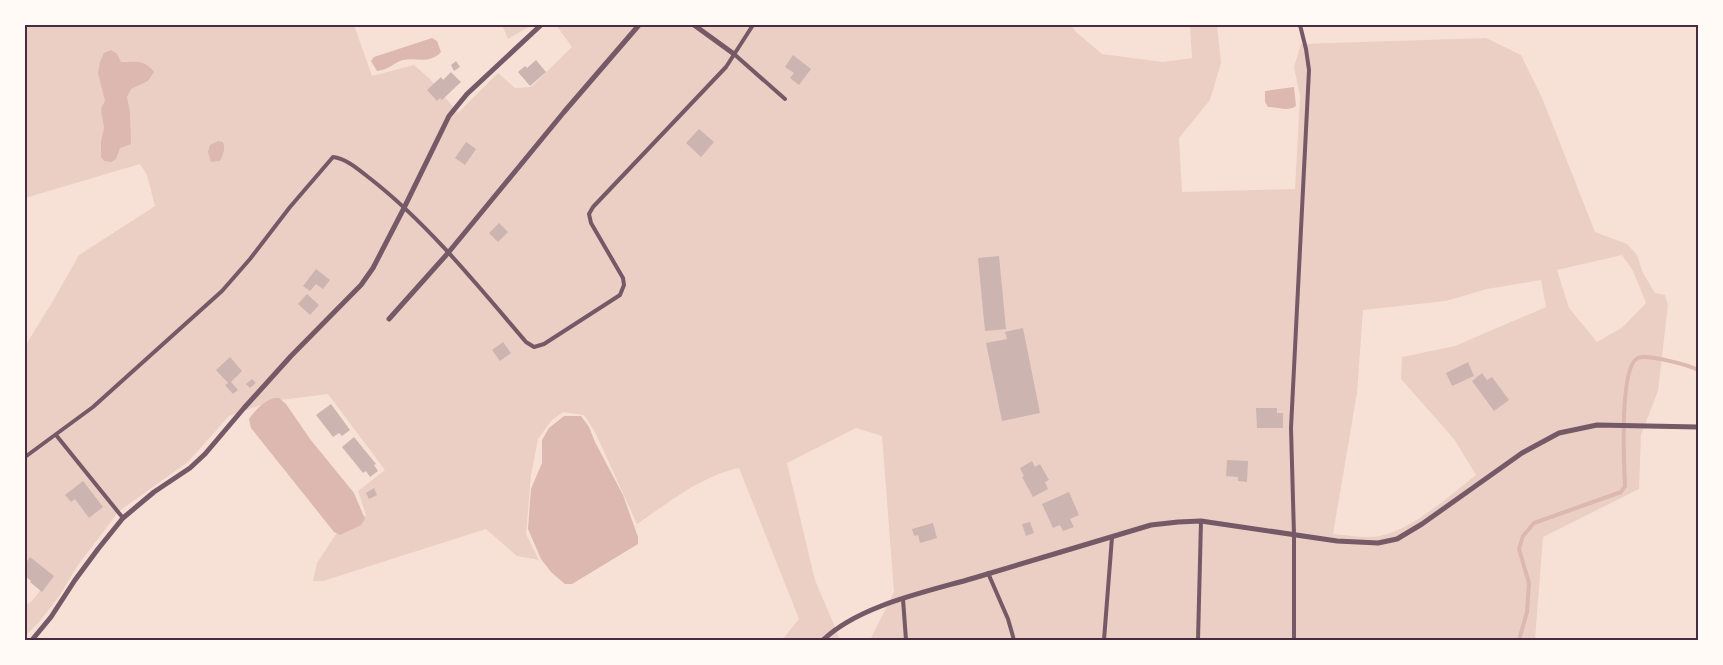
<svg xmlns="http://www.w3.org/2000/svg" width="1723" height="665" viewBox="0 0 1723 665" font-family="Figtree,sans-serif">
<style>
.green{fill:#ebcfc5;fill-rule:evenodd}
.water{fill:#dcb8b0}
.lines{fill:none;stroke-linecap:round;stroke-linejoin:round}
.stream{stroke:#dcb8b0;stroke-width:4}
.building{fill:#ccb4b1}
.service{stroke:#755966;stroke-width:4}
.minor{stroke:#755966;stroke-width:5}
.neatline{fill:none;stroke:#4a2c40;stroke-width:2}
</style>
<rect width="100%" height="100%" fill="#f7e1d7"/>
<!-- green -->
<path class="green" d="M25,25h329l18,51 42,-11 16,14 28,34 40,-40 17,15 16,-1 41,-40 -16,-22h515l5,7 26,22 61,8 29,-4 -2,-33h27l4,38 -11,37 -31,38 3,54 113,-3 5,-93 -6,-29 7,-23 185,-6 35,17 22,45 52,132 32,12 10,11 6,18 12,20 10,2 3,10 -10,86 -17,44 -2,54 -96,48 -8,103h-665l24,-48 -12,-156 -26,-8 -69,35 28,117 25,59 -58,1 17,-21 -60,-151c-38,8 -71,35 -102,56l-42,-92 -11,-17 -21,-3 -12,9 -13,18 -7,36 -5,59 13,26 -22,-4 -31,-27 -163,52h-10l4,-18 19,-29 30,-19 -8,-24 27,-21 -57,-76 -55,7 -44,15 -41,46 -69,49 -41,54 -18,30 -20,26 -15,15v-31l6,-3 16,-20 -22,-22v-214l28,-45 26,-46 76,-49 -8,-31 -7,-11 -115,34zM1622,255l11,16 13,32 -23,24 -26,15 -28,-34 -12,-38zM1541,280l5,27 -91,39 -53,11 -1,22 53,60 22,36c-26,20 -65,56 -97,61 -14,3 -31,-1 -46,-2l24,-141 6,-83 83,-9 41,-12z
M502,25h32l-4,1 -22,13z"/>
<!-- water -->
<path class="water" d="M432,38l5,3 4,11c-12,13 -24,5 -38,8 -10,3 -14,10 -26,11l-6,-10 3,-4z
M111,50l6,4 4,8c14,0 24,-3 33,10l-6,9 -17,8 -4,8 3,15 1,32 -11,4 -4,11 -5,3 -7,-1 -3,-4v-16l3,-13 -3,-19 4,-8 -7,-28 2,-11 4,-9z
M1294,87l2,19c-8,6 -18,1 -28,1l-3,-5v-11z
M218,141l5,1c3,6 0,13 -3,19l-9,1 -3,-10 2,-7z
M275,398h4l7,6 24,35 44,54 11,26 -4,6 -21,10 -6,-3 -83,-104 -2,-9c5,-8 16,-19 26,-21z
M564,416h17l8,11 6,15 28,53 15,42v7l-66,40h-7l-14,-12 -10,-13 -13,-30 3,-40 11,-26v-23l7,-12z"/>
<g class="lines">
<!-- stream -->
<path class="stream" d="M1519,640l8,-28 2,-29 -10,-34 4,-13 11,-13 87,-31 4,-6c-1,-21 -6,-120 13,-128 9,-4 51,7 60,12"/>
</g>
<!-- building -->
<path class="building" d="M793,55l18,14 -12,16 -9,-7 4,-5 -9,-6z
M536,60l10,12 -16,14 -12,-14 7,-6 2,2z
M456,61l4,6 -6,4 -3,-6z
M451,72l10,10 -19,18 -2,-2 -3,3 -10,-11 14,-13 2,3z
M699,129l15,13 -13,15 -15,-14z
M466,142l10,7 -11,16 -10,-7z
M499,223l9,9 -10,10 -9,-9z
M999,256l7,73 -21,2 -7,-73z
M316,269l14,11 -7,9 -7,-5 -6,7 -7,-5z
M307,294l12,11 -9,10 -12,-11z
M1023,328l17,85 -38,8 -16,-78 21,-4 -2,-7z
M503,342l8,11 -11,8 -8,-11z
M230,357l12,14 -11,11 7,8 -5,4 -8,-9 3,-2 -12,-13z
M1468,362l6,14 -22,10 -6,-13z
M1482,373l5,7 5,-3 17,23 -15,11 -22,-30z
M252,379l4,4 -6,5 -4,-4z
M331,404l19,26 -8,6 -3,-3 -6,4 -17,-22z
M1256,408h21v5h6v15h-26z
M354,437l22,27 -2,1 4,6 -8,6 -4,-6 -3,2 -21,-26z
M1227,460l21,1 -1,21 -9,-1v-4l-12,-1z
M1032,461l3,6 5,-3 9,16 -4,2 3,7 -15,8 -11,-20 2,-1 -4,-8z
M83,481l20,26 -14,11 -14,-19 -4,3 -6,-7z
M374,488l3,7 -8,4 -3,-6z
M1069,492l10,23 -9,4 4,8 -11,4 -3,-6 -7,3 -11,-24z
M1030,522l4,11 -8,3 -4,-12z
M933,523l4,15 -17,5 -2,-8 -4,1 -2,-7z
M30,557l24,19 -12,16 -12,-10 1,-1 -6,-5v-12z"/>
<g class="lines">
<!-- service -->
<path class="service" d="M734,54l51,45
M56,435l67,83
M25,457l68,-50 129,-116 28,-32 40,-52 43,-50c15,2 27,14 39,23 57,45 107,107 154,162l8,5 10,-3 76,-49 4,-10 -1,-7 -32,-55 -2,-9 4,-7 133,-140 27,-42
M988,573l20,46 6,21
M903,599l3,41
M1104,640l8,-103
M1198,640l3,-119
M1294,640v-105l-3,-107 18,-358 -3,-21 -6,-24"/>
<!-- minor -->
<path class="minor" d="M694,25l40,29
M389,319l59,-66 116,-141 75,-87
M32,640l19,-23 24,-37 23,-31 25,-31 31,-26 36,-24 15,-14 39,-46 47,-52 70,-71 12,-17 31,-60 45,-92 18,-22 74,-69
M823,640c37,-35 103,-48 151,-62 59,-18 118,-35 177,-53l27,-3 23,-1 136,20 41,2 19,-4 25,-15 100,-71 37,-20 38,-8 101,2"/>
</g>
<!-- border -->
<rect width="1723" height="665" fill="none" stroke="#fffaf5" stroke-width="52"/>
<rect x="26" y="26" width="1671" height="613" class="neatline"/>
</svg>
